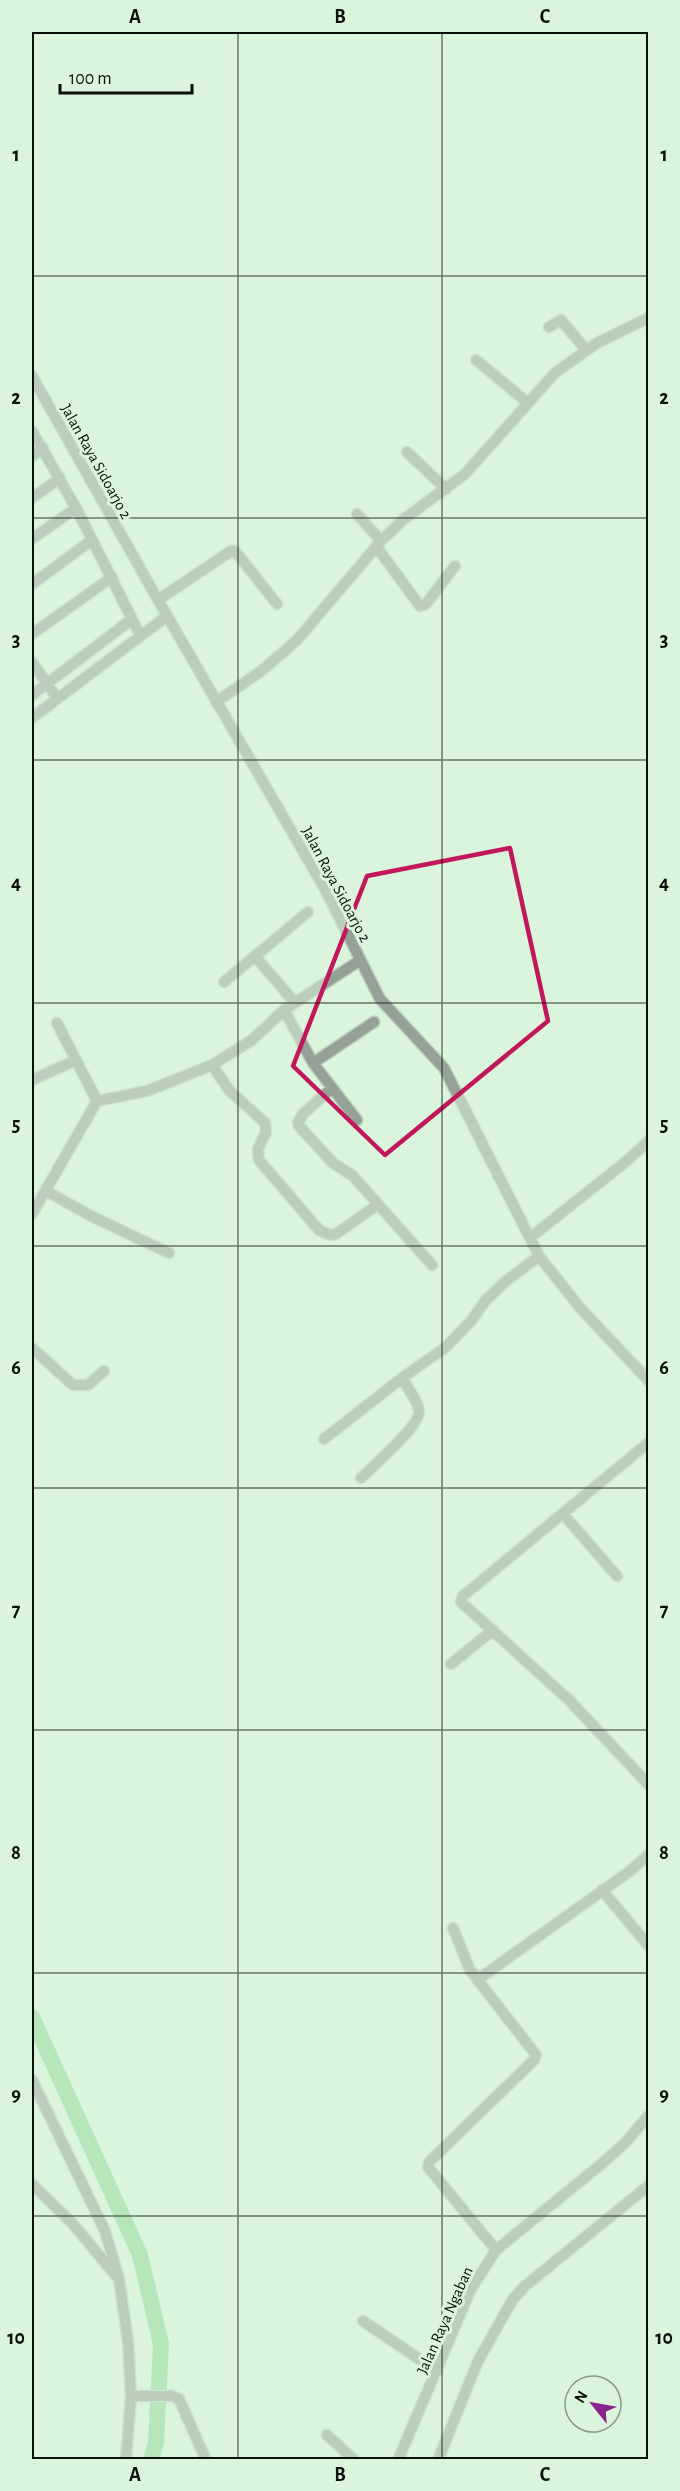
<svg xmlns="http://www.w3.org/2000/svg" width="680" height="2491" viewBox="0 0 680 2491" font-family="'Alegreya Sans',sans-serif">
<style>
.lines{fill:none;stroke-linecap:round;stroke-linejoin:round}
.river{stroke:#89d590;stroke-width:16}
.minor-casing{stroke:#b9d0ba;stroke-width:13}
.minor{stroke:#95a096;stroke-width:10}
.marked{fill:none;stroke:#c2185b;stroke-width:4.5;stroke-linejoin:round}
.grid{fill:none;stroke:#081009;stroke-width:1.5;stroke-opacity:0.55}
.labels{text-anchor:middle;stroke-width:6;stroke-linejoin:round;paint-order:stroke}
.street-label{font-size:16px;fill:#081009;stroke:#dbf4dc}
.neatline{fill:none;stroke:#081009;stroke-width:2}
.grid-label{font-size:20px;text-anchor:middle;font-weight:bold;fill:#081009}
</style>
<rect width="100%" height="100%" fill="#dbf4dc"/>
<g class="lines">
<!-- river -->
<path class="river" d="M32,2017l108,238 21,89 -5,99 -5,17"/>
<defs>
<path id="minor" d="M549,327l12,-7 25,30
M476,360l51,42
M32,376l126,224 168,291 54,108 64,69 95,188 42,53 67,71
M32,431l44,77 64,127
M407,452l39,37
M32,456l11,-8
M32,498l28,-20
M357,514l24,27
M32,539l44,-31
M376,546l44,60 6,-2 29,-38
M32,584l60,-44
M158,600l73,-49h4l42,53
M32,634l80,-57
M32,662l25,36
M32,695l100,-76
M216,702l44,-30 37,-32 84,-99 23,-22 61,-45 90,-101 42,-30 51,-25
M32,718l135,-102
M255,956l40,47
M224,982l84,-70
M284,1010l29,53
M57,1023l40,78
M212,1065l17,25 36,33 1,9 -8,17 1,11 60,70 11,5 6,-1 41,-29
M32,1080l44,-20
M332,1088l-29,26 -5,8 1,4 34,37 20,13 79,89
M357,1120l-44,-57 61,-41
M46,1191l45,25 78,37
M32,1214l65,-113 50,-10 65,-26 40,-25 32,-30 75,-49
M531,1237l97,-77 20,-19
M32,1348l41,37h15l16,-14
M324,1439l78,-61 44,-31 25,-26 15,-21 20,-19 33,-25
M648,1443l-185,153 -2,6 108,98 79,84
M361,1478c11,-11 60,-53 58,-67 -1,-10 -12,-24 -17,-33
M563,1514l54,62
M451,1664l42,-34
M602,1890l46,55
M453,1928l17,42 66,85 -2,5 -105,102 -1,5 68,83
M477,1980l153,-109 18,-16
M32,2080l73,151 14,48 9,62 3,55 -5,64
M32,2184l41,40 44,53
M363,2321l74,50
M131,2396h41l7,3 27,61
M327,2435l27,25
M398,2460l73,-171 25,-39 109,-89 20,-18 23,-27
M438,2460l40,-99 35,-62 12,-13 123,-100"/>
</defs>
<!-- minor casing -->
<use href="#minor" class="minor-casing"/>
<!-- minor -->
<use href="#minor" class="minor"/>
</g>
<!-- marked area -->
<path d="M0 0H680V2491H0ZM510,848l38,173 -163,134 -92,-89 74,-190z" fill="#dbf4dc" fill-opacity=".55" fill-rule="evenodd"/>
<path class="marked" d="M510,848l38,173 -163,134 -92,-89 74,-190z"/>
<!-- grid -->
<path class="grid" d="M238,32v2428M442,32v2428M32,276h616M32,518h616M32,760h616M32,1003h616M32,1246h616M32,1488h616M32,1730h616M32,1973h616M32,2216h616"/>
<g class="labels">
<!-- street labels -->
<g class="street-label">
<text transform="translate(97 461) rotate(61)" y="6">Jalan Raya Sidoarjo 2</text>
<text transform="translate(337 884) rotate(62)" y="6">Jalan Raya Sidoarjo 2</text>
<text transform="translate(444 2320) rotate(-66)" y="6">Jalan Raya Ngaban</text>
</g>
</g>
<!-- border -->
<rect width="680" height="2491" fill="none" stroke="#dbf4dc" stroke-width="66"/>
<!-- north arrow -->
<g transform="translate(593 2404) rotate(301)"><circle r="28" fill="#dbf4dc" stroke="#879988" stroke-width="1.5"/>
<path d="M0-4.5L10 22L0 15L-10 22Z" fill="#88248c"/>
<text y="-9" font-size="16" font-weight="bold" text-anchor="middle" fill="#081009">N</text>
</g>
<!-- scale -->
<path d="M60 84v9h132v-9" fill="none" stroke="#081009" stroke-width="3"/>
<text x="69" y="84" font-size="18" fill="#081009" stroke="#dbf4dc" stroke-width="4.5" paint-order="stroke">100 m</text>
<rect x="33" y="33" width="614" height="2425" class="neatline"/>
<g class="grid-label">
<text x="135" y="23">A</text>
<text x="340" y="23">B</text>
<text x="545" y="23">C</text>
<text x="16" y="161">1</text>
<text x="664" y="161">1</text>
<text x="16" y="404">2</text>
<text x="664" y="404">2</text>
<text x="16" y="646">3</text>
<text x="664" y="646">3</text>
<text x="16" y="889">4</text>
<text x="664" y="889">4</text>
<text x="16" y="1131">5</text>
<text x="664" y="1131">5</text>
<text x="16" y="1374">6</text>
<text x="664" y="1374">6</text>
<text x="16" y="1616">7</text>
<text x="664" y="1616">7</text>
<text x="16" y="1859">8</text>
<text x="664" y="1859">8</text>
<text x="16" y="2101">9</text>
<text x="664" y="2101">9</text>
<text x="16" y="2344">10</text>
<text x="664" y="2344">10</text>
<text x="135" y="2481">A</text>
<text x="340" y="2481">B</text>
<text x="545" y="2481">C</text>
</g>
</svg>
